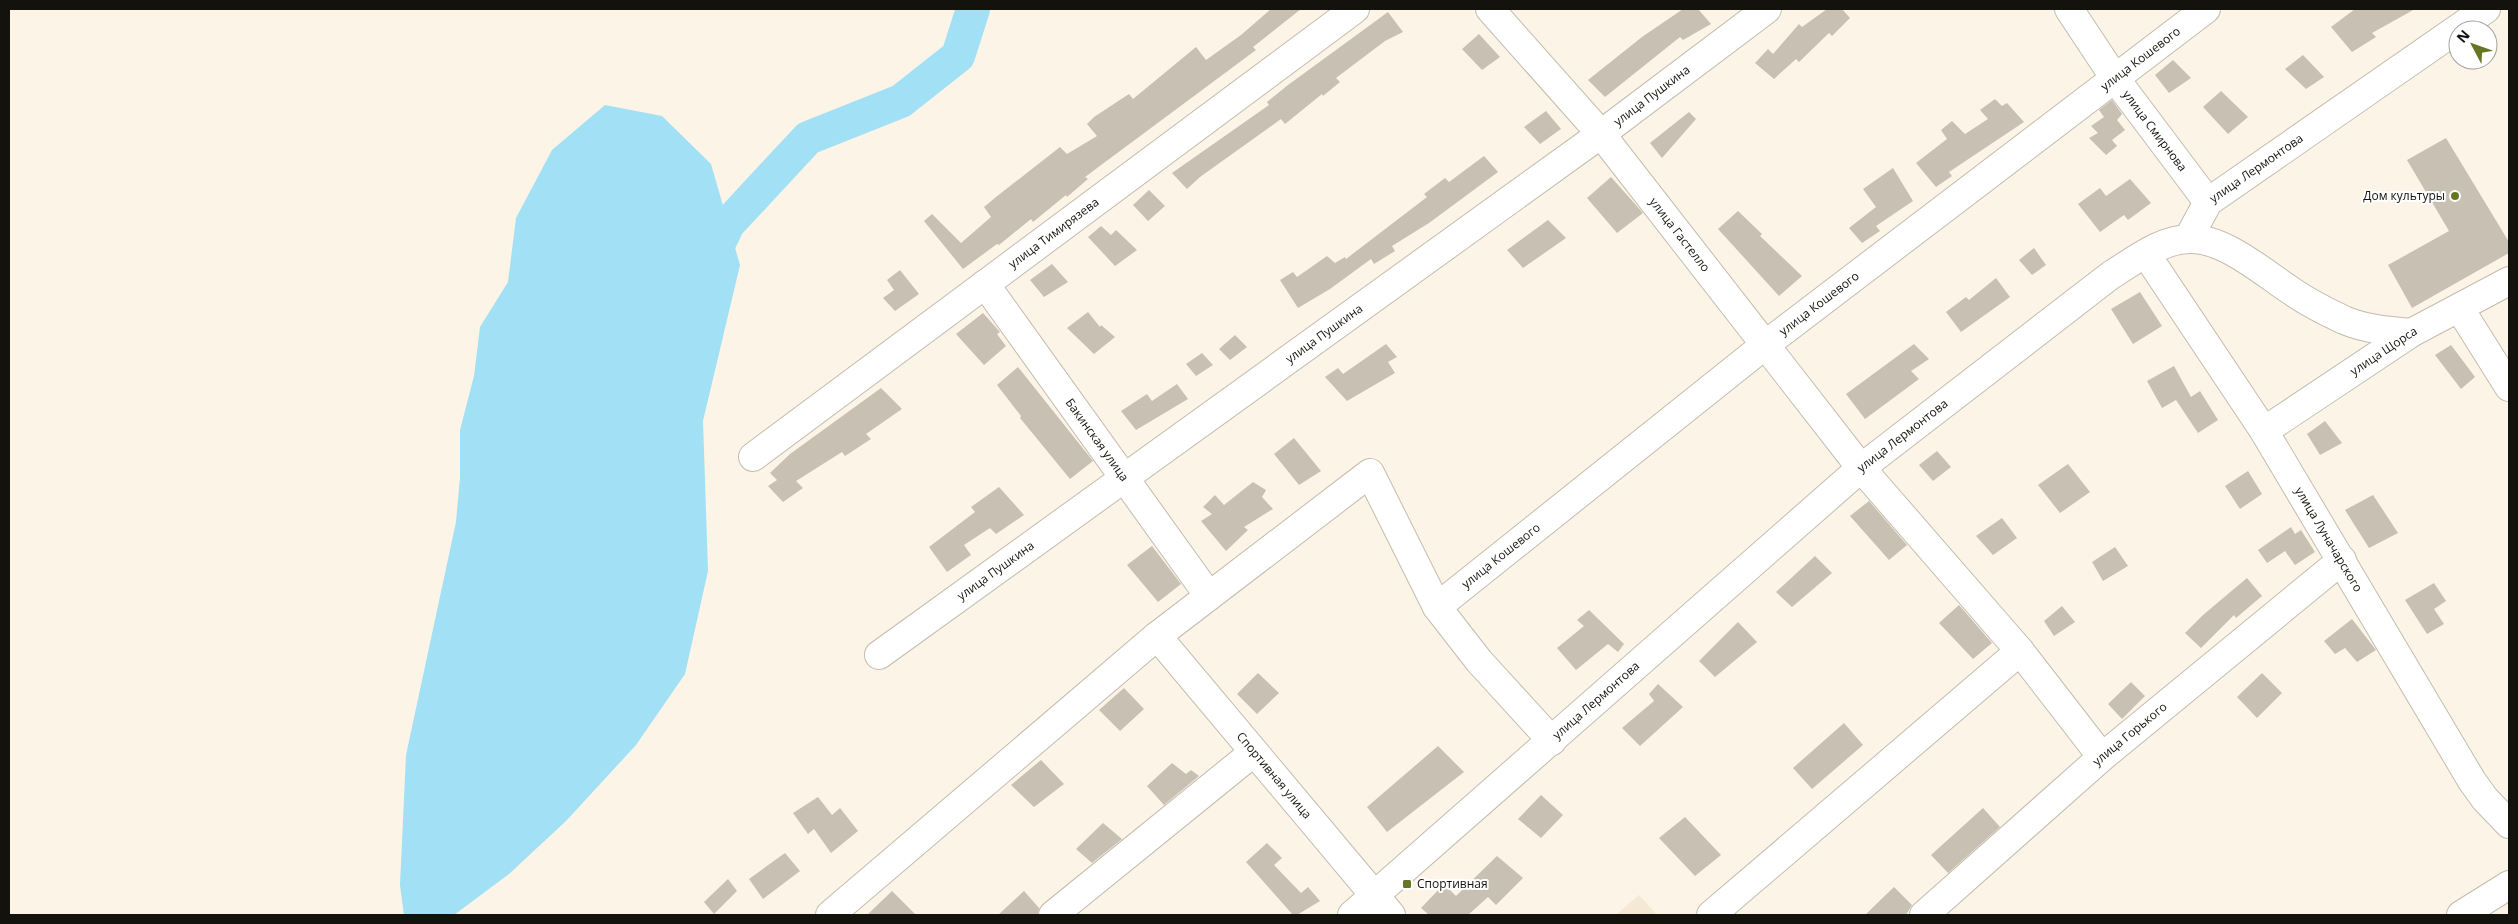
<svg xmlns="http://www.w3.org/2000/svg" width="2518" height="924" viewBox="0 0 2518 924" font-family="'Open Sans',sans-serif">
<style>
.built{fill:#f5e8d4}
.water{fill:#a1e0f5}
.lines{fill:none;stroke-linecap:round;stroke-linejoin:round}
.river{stroke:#a1e0f5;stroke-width:34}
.building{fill:#c8c0b3}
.minor-casing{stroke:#c4bcae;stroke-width:30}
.minor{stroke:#fff;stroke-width:28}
.poi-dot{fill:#657625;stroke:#fff;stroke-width:2}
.labels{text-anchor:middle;stroke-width:4;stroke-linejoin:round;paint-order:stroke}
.street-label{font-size:12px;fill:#14120d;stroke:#fff}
.poi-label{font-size:12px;fill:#14120d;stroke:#fff;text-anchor:end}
</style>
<rect width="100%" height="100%" fill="#fcf4e6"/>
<!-- built -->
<path class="built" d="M1639,895l18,20h-41z"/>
<!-- water -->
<path class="water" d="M605,105l57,11 49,48 29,101 -37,156 5,150 -23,103 -49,71 -70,76 -57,53 -55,41h-50l-4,-30 6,-130 50,-233 4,-44v-48l14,-54 6,-49 28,-45 8,-64 36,-68z"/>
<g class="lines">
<!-- river -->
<path class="river" d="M709,264l19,-40 80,-86 93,-37 57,-45 15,-47"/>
</g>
<!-- building -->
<path class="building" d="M1271,9h30l-48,38 3,3 -171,127 3,2 -21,18 -1,-2 -33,27 -2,-3 -32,26 -2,-1 -34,25 -39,-48 8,-7 29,29 30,-26 -7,-10 12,-10 64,-50 7,7 30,-18 -10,-12 7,-7 35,-23 4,5 63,-52 10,13 35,-25z
M1683,9h15l13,15 -28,16 -3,-3 -75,60 -17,-17 54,-43z
M1827,9h15l8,9 -18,18 -3,-3 -30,29 -3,-3 -22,20 -19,-16 13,-14 5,5 26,-30 3,3z
M2355,9h60l-43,24 4,4 -24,15 -21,-25z
M1388,12l15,20 -18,9 -49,37 4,4 -17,14 -1,-2 -37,30 -4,-5 -81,58 -13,12 -15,-16 97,-68 -2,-3 21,-17z
M1479,34l21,23 -18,13 -20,-21z
M2303,55l21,22 -18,12 -21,-20z
M2173,60l18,18 -22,15 -14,-18z
M2221,91l27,26 -20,17 -25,-27z
M1995,99l7,7 5,-3 17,19 -75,50 3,4 -16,11 -20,-24 31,-24 -6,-9 11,-9 13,13 23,-15 -8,-9z
M2112,100l10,14 -5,6 8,10 -13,10 5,6 -11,9 -17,-17 9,-5 -7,-7 13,-9 -5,-7z
M1546,111l15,18 -21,15 -16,-17z
M1689,112l7,7 -34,39 -12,-15z
M2446,138l63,104v11l-97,55 -24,-43 61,-34 -42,-71z
M1484,156l14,16 -69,51 -37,23 3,5 -21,13 -3,-5 -41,30 -32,19 -18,-28 13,-8 4,5 30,-21 8,7 10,-6 1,2 81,-62 -3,-3 21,-16 4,4z
M1893,168l20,33 -37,25 4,5 -18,12 -13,-15 27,-21 -13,-18z
M1611,177l32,36 -26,20 -30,-35z
M2130,179l21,24 -23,17 -4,-5 -24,17 -22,-28 22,-16 6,8z
M1149,190l16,16 -17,15 -15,-16z
M1738,211l24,23 -2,2 42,40 -23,20 -61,-67z
M1548,220l18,18 -43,30 -16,-18z
M1101,226l10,9 5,-5 21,20 -22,16 -27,-29z
M2034,248l12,17 -14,10 -13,-15z
M1052,264l16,18 -24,15 -14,-17z
M900,270l19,24 -24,17 -12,-13 11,-8 -7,-10z
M1996,278l14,19 -49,35 -15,-20 20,-15 3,3z
M2140,292l22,34 -29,18 -22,-35z
M1088,312l12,15 1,-2 14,12 -21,17 -27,-26z
M983,313l17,19 -3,2 9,12 -22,19 -28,-31z
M1235,335l12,12 -17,13 -11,-11z
M1386,344l11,13 -9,5 7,11 -48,28 -22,-24 13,-9 5,6z
M1914,344l15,15 -18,12 8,8 -54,40 -19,-25z
M2451,345l24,32 -14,12 -26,-34z
M1202,353l11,12 -17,11 -10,-12z
M2174,366l17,31 9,-6 18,29 -20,13 -22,-33 -14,8 -15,-27z
M1018,367l75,94 -23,18 -50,-61 1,-2 -24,-31z
M1177,384l11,15 -52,31 -15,-19 26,-17 5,7z
M881,388l21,21 -36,25 5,5 -26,17 -3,-4 -46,29 7,7 -20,14 -15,-16 9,-6 -7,-7 20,-19z
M2325,421l17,22 -22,12 -13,-21z
M1294,438l27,33 -22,14 -25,-31z
M1937,451l14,16 -18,14 -14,-16z
M2068,464l22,28 -30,21 -22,-28z
M2248,471l14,23 -22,15 -15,-23z
M1253,482l13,8 -4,7 11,12 -29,18 4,3 -22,21 -25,-30 11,-7 -9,-7 12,-12 9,10z
M999,487l25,28 -28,19 -6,-6 -26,17 7,10 -24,17 -18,-25 46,-35 -4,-5z
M2373,495l25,38 -29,15 -24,-38z
M1869,501l38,44 -18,15 -39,-44z
M2002,518l15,20 -24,17 -17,-19z
M2291,527l4,7 6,-4 14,22 -20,13 -10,-14 -18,12 -9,-13z
M1152,546l29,38 -23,18 -31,-37z
M2115,547l13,19 -25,15 -11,-19z
M1815,556l17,17 -40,34 -16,-15z
M2247,578l15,18 -26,22 -2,-3 -33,33 -16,-15 18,-18z
M2434,583l12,18 -12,8 10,15 -17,10 -22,-34z
M1959,605l33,38 -19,16 -34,-36z
M2062,606l13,16 -21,14 -10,-15z
M1589,610l35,34 -6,8 -10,-8 -32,26 -19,-22 27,-22 -7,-6z
M2352,619l24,31 -19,12 -12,-14 -10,6 -11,-13z
M1738,622l19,20 -42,35 -16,-16z
M1258,673l21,20 -22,21 -20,-20z
M2262,673l20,20 -25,25 -20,-21z
M2131,682l14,14 -23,23 -14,-15z
M1658,684l25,23 -43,39 -18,-18 32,-27 -5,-7z
M1124,688l20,21 -24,22 -21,-21z
M1844,723l19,22 -51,44 -19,-21z
M1438,746l26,26 -77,60 -20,-25z
M1041,760l23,24 -30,23 -23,-22z
M1172,763l14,11 5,-4 8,6 -35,29 -17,-19z
M1541,795l22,20 -22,23 -23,-19z
M818,797l14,18 8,-7 18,23 -27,22 -17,-24 -6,5 -15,-21z
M1983,808l17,19 -52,46 -17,-18z
M1685,817l36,38 -26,21 -36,-38z
M1103,823l19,16 -30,24 -16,-14z
M1267,843l15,15 -8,7 27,28 7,-6 12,14 -23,14h-4l-47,-53z
M785,853l15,18 -37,28 -14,-20z
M1497,856l26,22 -27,27 -8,-8 -20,18h-39l-8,-7 23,-24 12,12z
M728,879l9,12 -23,23 -10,-12z
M1894,887l18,18 -6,10h-41z
M892,891l24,24h-49z
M1024,891l15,17 -1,7h-40z"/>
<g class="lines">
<defs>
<g id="minor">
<path id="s1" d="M1490,9l111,125 260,334 159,183 82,106"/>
<path id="s2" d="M2069,9l45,68 94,125"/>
<path id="s3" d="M2188,239l20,-37 278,-193"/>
<path id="s4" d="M2146,254l118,177 208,350 13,18 24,25"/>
<path id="s5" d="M985,284l224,312"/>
<path d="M2460,309l49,78"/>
<path id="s6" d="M2264,431l147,-98 98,-52"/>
<path id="s7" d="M753,457l602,-448"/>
<path id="s8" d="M1437,607l328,-262 441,-336"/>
<path id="s9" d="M1157,636l234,279"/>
<path id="s10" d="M879,655l722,-521 166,-125"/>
<path d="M830,915l327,-279 213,-163 67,134 42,54 73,80"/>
<path d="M1053,915l201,-163"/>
<path id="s11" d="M1352,915l509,-447 250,-193c23,-14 50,-36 79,-36 35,-1 75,35 103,53 16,11 34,20 51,28 21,9 44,11 67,13"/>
<path d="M1711,915l309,-264"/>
<path id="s12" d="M1924,915l178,-158 240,-197"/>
<path d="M2461,915l48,-30"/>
</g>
</defs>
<!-- minor casing -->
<use href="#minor" class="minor-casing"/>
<!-- minor -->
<use href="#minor" class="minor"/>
</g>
<!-- markers -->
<g class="poi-dot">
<circle cx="2455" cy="196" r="5"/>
<rect x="1402" y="879" width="10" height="10" rx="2.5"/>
</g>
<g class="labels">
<!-- street labels -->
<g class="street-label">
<text dy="4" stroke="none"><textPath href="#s8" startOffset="892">улица Кошевого</textPath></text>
<text dy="4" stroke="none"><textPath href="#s10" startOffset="954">улица Пушкина</textPath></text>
<text dy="4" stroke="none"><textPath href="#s2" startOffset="149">улица Смирнова</textPath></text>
<text dy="4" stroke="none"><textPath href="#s3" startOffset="101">улица Лермонтова</textPath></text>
<text dy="4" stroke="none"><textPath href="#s7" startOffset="375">улица Тимирязева</textPath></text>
<text dy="4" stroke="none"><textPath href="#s1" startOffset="295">улица Гастелло</textPath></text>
<text dy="4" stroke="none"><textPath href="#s8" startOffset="488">улица Кошевого</textPath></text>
<text dy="4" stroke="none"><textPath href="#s10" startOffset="549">улица Пушкина</textPath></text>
<text dy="4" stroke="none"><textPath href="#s6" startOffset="144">улица Щорса</textPath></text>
<text dy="4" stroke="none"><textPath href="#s11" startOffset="730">улица Лермонтова</textPath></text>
<text dy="4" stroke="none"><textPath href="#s5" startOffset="192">Бакинская улица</textPath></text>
<text dy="4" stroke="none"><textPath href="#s4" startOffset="339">улица Луначарского</textPath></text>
<text dy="4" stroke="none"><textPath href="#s8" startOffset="82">улица Кошевого</textPath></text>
<text dy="4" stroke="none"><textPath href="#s10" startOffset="144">улица Пушкина</textPath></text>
<text dy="4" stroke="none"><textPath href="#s11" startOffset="325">улица Лермонтова</textPath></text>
<text dy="4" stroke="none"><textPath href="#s12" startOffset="274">улица Горького</textPath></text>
<text dy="4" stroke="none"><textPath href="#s9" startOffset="182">Спортивная улица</textPath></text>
</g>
<!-- poi labels -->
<g class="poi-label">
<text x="2445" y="200">Дом культуры</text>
<text x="1417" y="888" text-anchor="start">Спортивная</text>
</g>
</g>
<!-- border -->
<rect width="2518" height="924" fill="none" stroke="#14120d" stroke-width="20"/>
<!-- north arrow -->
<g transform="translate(2473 45) rotate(311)"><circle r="24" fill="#ffffff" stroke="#a1a09e"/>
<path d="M0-4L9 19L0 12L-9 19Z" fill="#657625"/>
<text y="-8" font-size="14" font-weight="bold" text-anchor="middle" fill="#14120d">N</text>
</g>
</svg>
